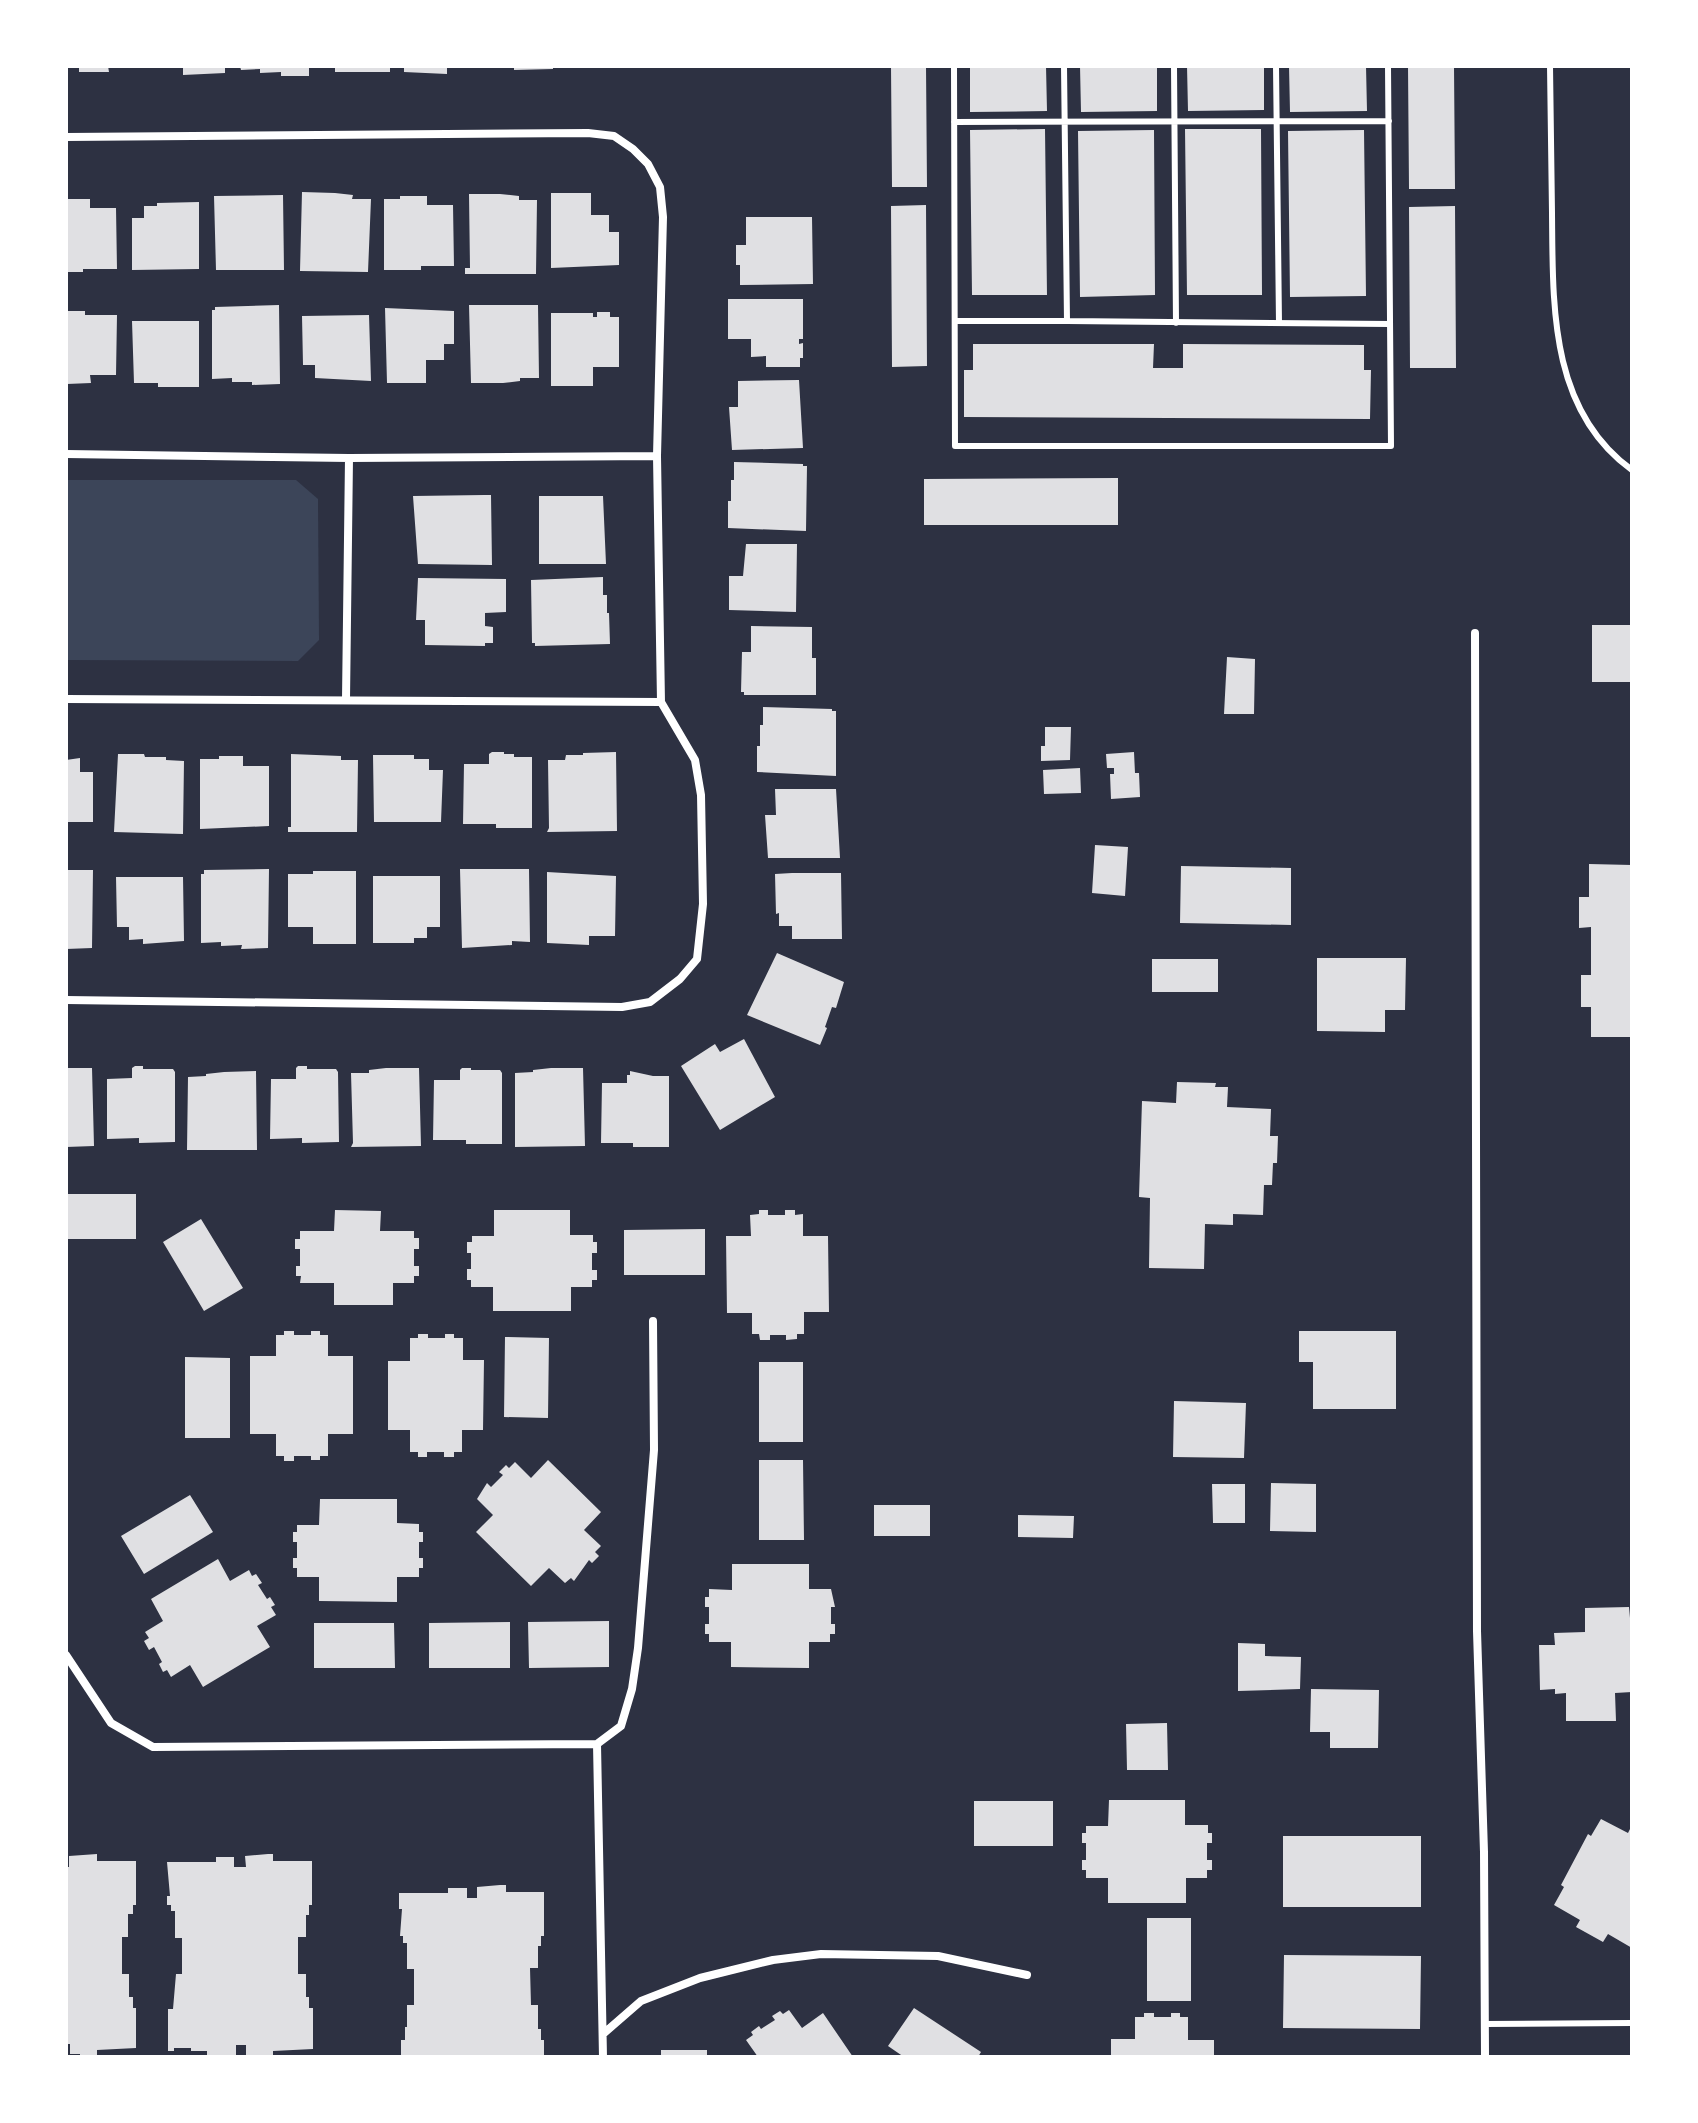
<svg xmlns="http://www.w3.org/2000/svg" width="1698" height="2123" viewBox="0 0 1698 2123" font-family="'DejaVu Sans',sans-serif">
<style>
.green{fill:#3c4559}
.building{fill:#e0e0e3}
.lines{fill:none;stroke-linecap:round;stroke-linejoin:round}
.service{stroke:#fff;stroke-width:6}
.minor{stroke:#fff;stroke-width:8}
</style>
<rect width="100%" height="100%" fill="#2d3142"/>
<!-- green -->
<path class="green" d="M66,480h230l22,19 1,141 -21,21 -232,-1z"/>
<!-- building -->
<path class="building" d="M79,66h29l1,6h-30z
M183,66h42v7l-42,2z
M240,66h69v10h-28v-4l-21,1v-4l-19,1z
M335,66h55v6h-55z
M404,66h43v8l-43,-2z
M514,66h39v3l-39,1z
M891,66h35l1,121h-35z
M970,66h76l1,45 -77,1z
M1080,66h77v45l-76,1z
M1187,66h77v44l-76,1z
M1289,66h77l1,45 -77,1z
M1408,66h46l1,123h-46z
M1045,129l2,166h-75l-2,-165z
M1185,129h76l1,166h-75z
M1154,130l1,165 -75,2 -2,-166z
M1364,130l2,166 -76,1 -2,-166z
M302,192l33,1 18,2 -1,4h19l-3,73 -68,-1z
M551,193h40v22h18v17h10v33l-68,3z
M469,194h31l19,2v4h18l-1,74h-71v-6h5z
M283,195l1,75h-68l-2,-74z
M400,196h27v9h26l1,61h-33v4h-37v-71h16z
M66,199h24v9h26l1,61h-34v3h-17z
M199,202v67l-67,1v-52h12v-12h13v-3z
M926,205l1,161 -35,1 -1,-161z
M1455,206l1,162h-46l-1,-161z
M746,217h66l1,67 -73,1v-20h-4v-20h10z
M728,299h75v40h-4v5l4,-1v15h-3v9h-34v-11l-15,1v-18h-23z
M279,305l1,79 -28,1v-3h-20v-4l-20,1v-69h3v-3z
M469,305h69l1,73h-19v3l-17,2h-32z
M385,308l69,3v33h-10v16h-18v23h-39z
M66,311h19v4h32l-1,60h-26l1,8 -24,1z
M597,312h13v5h9v50h-26v19h-42v-73h42v4h4z
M369,315l2,66 -56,-3v-13h-12l-1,-49z
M132,321h67v66h-41v-4h-24z
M973,344h181l-1,24h30v-24l181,1v25h7l-1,49 -406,-2v-47h9z
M799,380l4,68 -71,2 -3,-43h9v-26z
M734,462l69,2v2h4l-1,65 -78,-3v-27h3v-21h3z
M1118,478v47h-194v-46z
M484,495h7l1,70 -74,-1 -5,-68z
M539,496h64l3,68h-67z
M746,544h51l-1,68 -67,-2v-34h14z
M603,577v18h4v18h2l1,31 -75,2v-3h-3l-1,-63z
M418,578l88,1v33l-21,1v13l8,1v16h-8v3l-60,-1v-25h-9z
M1592,625h40v57h-40z
M751,626l61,1v31h4v37h-72v-3h-3l1,-40h9z
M1227,657l28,2 -1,55h-30z
M763,707l69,2v2h4v65l-79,-4v-26h3v-21h3z
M1045,727h26l-1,33 -29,1v-15h4z
M492,752h12v2h10v3h18v71h-36v-4h-33l1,-60h25v-10z
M616,752l1,79 -70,1 2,-4 -1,-68h17l1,-5h17v-2z
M1134,752l1,21h4l1,24 -29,2 -1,-25h4v-6h-7l-1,-14z
M118,754h26l1,3h21v3l18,1 -1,73 -69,-2z
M291,754l50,2v4h17l-1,72h-69v-5h3z
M373,755h41v4h15v11h14l-2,52h-67z
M219,756h24v10h26v60l-69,3v-70h19z
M80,758v14h13v50h-27v-62z
M1080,768l1,25 -37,1 -1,-24z
M775,789h61l4,69h-72l-3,-43h11z
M1095,845l33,2 -3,49 -33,-3z
M1589,864l43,1v172h-41v-30h-10v-32h10v-48l-12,1v-31h10z
M1181,866l110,2v57l-111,-2z
M269,869l-1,79 -27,1 1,-4 -21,1v-4l-20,1v-69h3v-4z
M460,869h69l1,73 -18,-1v4l-50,3z
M66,870h27l-1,78 -26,1z
M313,871h43v73h-43v-17h-25v-53h25z
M547,872l69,4 -1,60h-26v9l-42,-2z
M792,873h49l1,66h-50v-13h-13v-13l-3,1 -1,-40z
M373,876h67v51h-13v11h-13v5h-41z
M116,877h67l1,64 -41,3v-5l-14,1v-13h-12z
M777,953l67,29 -8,26 -4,-1 -7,20 2,1 -7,17 -73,-30z
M1317,958h89l-1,52h-20v22l-68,-1z
M1152,959h66v33h-66z
M744,1039l31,58 -55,33 -39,-64 34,-22 5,8z
M135,1066h8v3h30l2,3v70l-36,1v-5l-32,1v-60l25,-1v-10z
M298,1066h9v3h29l2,3 1,70 -37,1v-5l-32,1 1,-60h25v-11z
M66,1068h26l2,78 -28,1z
M386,1068h33l2,78 -70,1 2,-4 -2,-70h18v-3z
M462,1068h9v2h29l2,3v71h-36v-4h-33l1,-60h26v-10z
M551,1068h32l2,78 -70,1v-74l18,-1v-2z
M256,1071l1,79h-70l1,-73 18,-1v-2l18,-2z
M630,1071l23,5h16v71h-36v-4h-32l1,-60h25v-8h3z
M1177,1082l39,1 -1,4h13l-1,20 44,2 -1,27h8l-1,27h-4l-1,22h-8l-1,30 -30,-1v11l-28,-1 -1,45 -55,-1 1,-70 -11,-1 3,-96 34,2z
M66,1194h70v45h-70z
M335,1210l46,1 -1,20h34v7h5v11h-5v17h5v10h-5v7h-21v22h-59v-22h-34l1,-7h-5v-10h4v-17h-5v-10h5v-8h34z
M494,1210h76v25h23v7h4v11h-5v17h5v10h-5v7h-21v24h-78v-24h-22v-7h-4v-11h4v-16h-4v-11h5v-6h22z
M759,1210h9v5h17v-5h10v5l8,-1v22h25l1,76h-25v22h-7v5l-11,1v-5h-16v5h-10l-1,-6h-7v-21h-25l-1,-77h25l-1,-21 9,-1z
M201,1219l42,69 -39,23 -41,-69z
M705,1229v46h-81v-45z
M284,1331h10v4h17v-4h9v4h8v21h25v78h-25v22h-8v4h-9v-4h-17v5h-10v-5h-8v-22h-26v-78h26v-21h8z
M1299,1331h97v78h-83v-47h-14z
M418,1334h10v4h17v-4h9v4h9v22h21l-1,70h-21v22h-8v5h-10v-5h-17v5h-9v-5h-8v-22h-22v-69h22v-23h8z
M505,1337l44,1 -1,80 -44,-1z
M185,1357l45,1v80h-45z
M759,1362h44v80h-44z
M1174,1401l72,2 -2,55 -71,-1z
M548,1460l53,52 -17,18 17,16 -6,6 4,4 -7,7 -3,-3 -15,21 -3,-3 -6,5 -16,-15 -18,18 -55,-54 17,-17 -16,-16 10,-16 4,4 12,-12 -4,-3 7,-7 3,3 6,-6 16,16z
M759,1460h44l1,80h-45z
M1271,1483l45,1v48l-46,-1z
M1212,1484h33v39h-32z
M190,1495l23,37 -69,42 -23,-38z
M320,1499h77v24l22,1v8h4v10h-4v16h4v10h-4v9h-22v25l-78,-1v-24h-22v-9h-4v-10h4v-16h-4v-10h4v-7h22z
M874,1505h56v31h-56z
M1018,1515l56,1 -1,22 -55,-1z
M218,1559l12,22 19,-11 3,6 4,-2 6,9 -4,2 9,14 3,-2 5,8 -4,2 5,8 -19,11 13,21 -67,40 -13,-22 -19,12 -4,-7 -4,2 -4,-8 3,-2 -8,-15 -5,3 -5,-9 5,-3 -4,-6 18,-11 -12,-22z
M732,1564h77v25h22l4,18h-4v17h4v10h-5v8h-21v26l-78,-1v-25h-22v-8h-4v-10h4v-17h-4v-10h4v-8l23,1z
M1629,1607l1,11h2v74l-17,1 1,28h-50v-28l-11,1v-5l-15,1 -1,-45h16l-1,-12 31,-1v-24z
M609,1621v46l-80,1 -1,-46z
M510,1622v46h-81v-45z
M314,1623h80l1,45h-81z
M1238,1643l27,1v12l36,1 -1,32 -62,2z
M1311,1689l68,1 -1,58h-48v-16h-20z
M1167,1723l1,47h-41l-1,-46z
M1109,1800h76v25h23v8h4v10h-5v17h5v10h-5v8h-21v25h-78v-25h-22v-8h-4v-10h4v-17h-4v-10h4v-7h22z
M974,1801h79v45h-79z
M1601,1819l27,14 4,-8v123l-24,-14 -5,8 -27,-15 4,-7 -26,-15 10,-18 -3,-2 27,-51 3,2z
M1283,1836h138v71h-138z
M97,1854v7h39v44h-3v9h-5v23h-6v37h7v23h4v11h3v40l-39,2v7h-17v-3h-10v-10h-4v-177h3v-11z
M268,1854h5v7h39v44h-3v10h-3v22h-8v37h8v23h3v11h4v41l-40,2v6l-27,-1v-11h-10v11l-29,1v-6h-16v-3h-17v3h-6v-42h5l3,-35h6v-36h-7v-27h-4v-6h-4v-9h3l-3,-34h49v-5h18v10h12l-1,-11z
M500,1885h6v7h38v44h-3v10h-3v22h-8l1,37h7v24h3v11h3v17h-143v-17h4v-13h2v-22h7v-36h-7v-26h-4v-7h-3l2,-27h-3v-16h49v-5h19v10h10v-11z
M1147,1918h44v83h-44z
M1284,1955l137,1 -1,73 -137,-1z
M914,2008l64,42 3,2 -3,5h-74l-16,-11z
M789,2010l13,18 21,-15 30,44h-95l-12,-17 7,-5 -2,-3 8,-6 2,3 14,-9 -3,-4 8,-5 3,3z
M1144,2013h10v4h17v-4h9v4h8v23h26v17h-103v-18h24v-22h9z
M661,2050h46v7h-46z"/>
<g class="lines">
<!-- service -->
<path class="service" d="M954,66l1,380h436l-3,-380
M1064,66l3,255 323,3
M1174,66l2,257
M1276,66l3,257
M1550,66c1,49 1,98 2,147 1,92 -3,197 80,257
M954,122l435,-1
M955,321h112
M1485,2024l147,-1"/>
<!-- minor -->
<path class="minor" d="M66,137l522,-4 26,3 19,13 15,15 12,23 3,30 -6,239 4,246 34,58 6,35 2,109 -6,55 -17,20 -30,23 -28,5 -556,-7
M66,454l283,4 308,-2
M1475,633l2,998 7,221 1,205
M66,699l595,3
M346,700l3,-242
M66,1655l45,68 42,24 444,-3 24,-18 11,-37 6,-41 16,-198 -1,-129
M597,1744l6,313
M603,2034l38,-33 59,-23 73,-18 48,-6 117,2 89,19"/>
</g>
<!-- border -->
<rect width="1698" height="2123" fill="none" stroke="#ffffff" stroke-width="136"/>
</svg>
